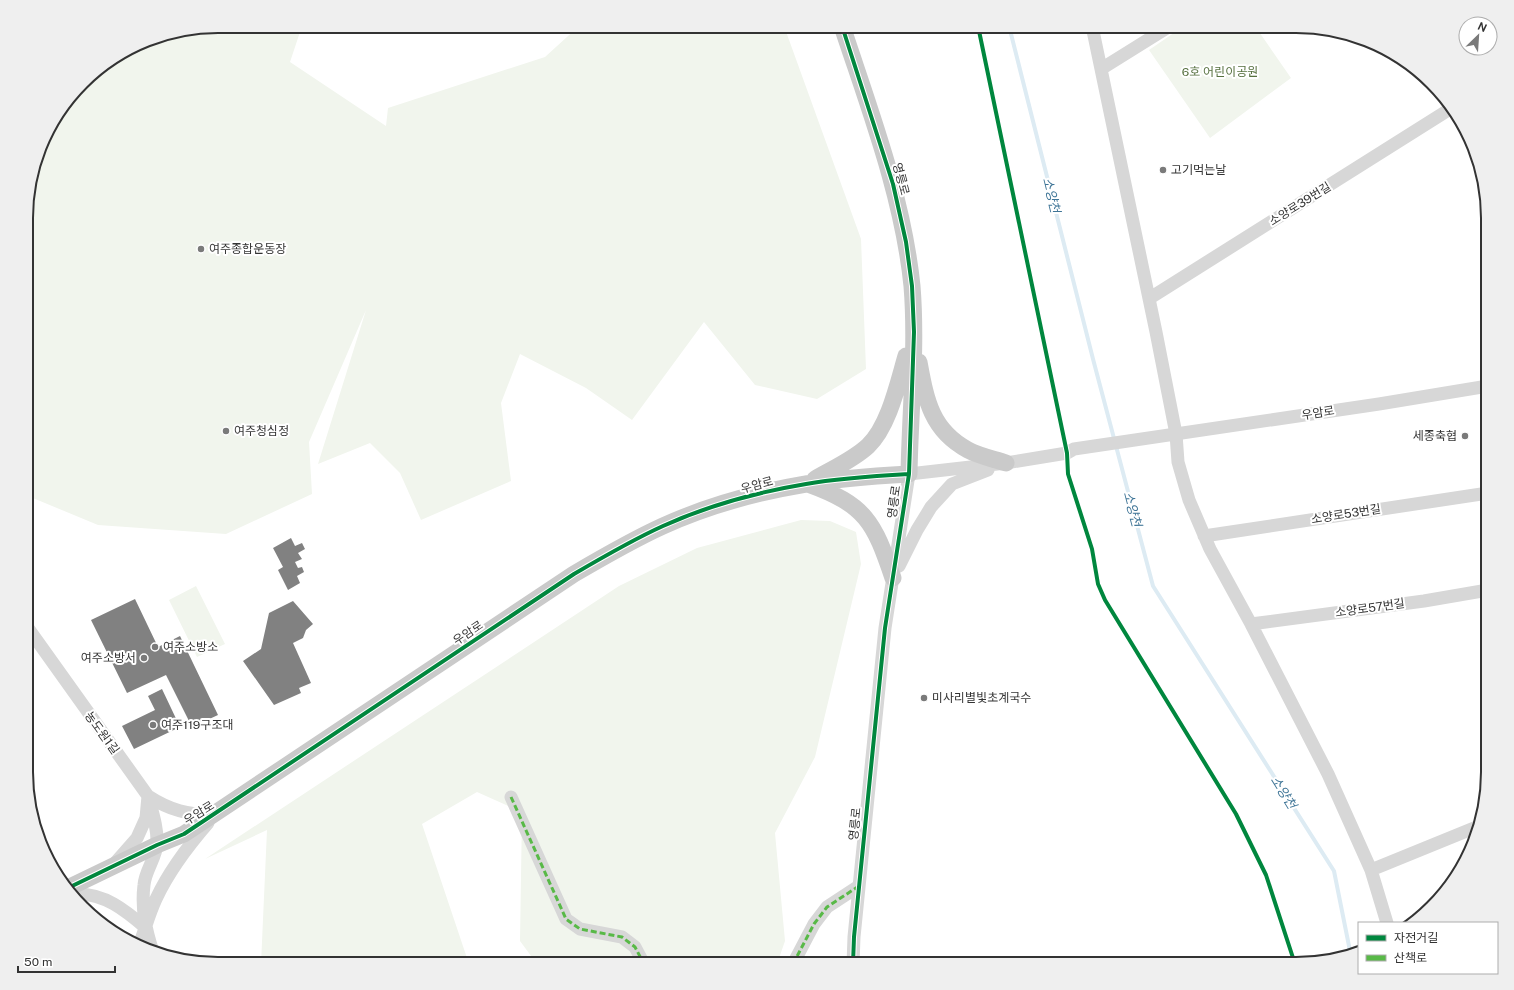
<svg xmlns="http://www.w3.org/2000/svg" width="1514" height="990" viewBox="0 0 1514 990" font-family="'Public Sans','Noto Sans KR',sans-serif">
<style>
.green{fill:#f1f5ed}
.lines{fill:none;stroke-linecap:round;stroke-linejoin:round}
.stream{stroke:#ddebf3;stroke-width:4}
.building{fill:#818181}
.minor{stroke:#d7d7d7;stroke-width:13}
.major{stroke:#cacaca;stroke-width:17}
.quiet{stroke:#58b947;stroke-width:3;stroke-dasharray:6 3;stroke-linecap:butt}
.cycleway-casing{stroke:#fff;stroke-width:6}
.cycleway{stroke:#00873e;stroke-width:4}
.poi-dot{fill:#7a7a7a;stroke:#fff;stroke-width:1.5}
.labels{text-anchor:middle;stroke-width:4;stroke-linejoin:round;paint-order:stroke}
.park-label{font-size:12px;fill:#56703f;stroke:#fff}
.poi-label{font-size:12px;fill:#333;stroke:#fff;text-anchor:start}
.street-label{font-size:12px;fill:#333;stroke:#fff}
.water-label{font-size:13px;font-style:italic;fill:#3f7597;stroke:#fff}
.rim{fill:none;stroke:#333;stroke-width:2}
</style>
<rect width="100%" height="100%" fill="#fff"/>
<!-- green -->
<path class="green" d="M218,26h84l-12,36 96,64 2,-18 157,-51 34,-31h205l77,213 5,130 -49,30 -62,-14 -51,-63 -72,98 -46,-32 -66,-34 -19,49 10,78 -90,39 -21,-47 -30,-30 -52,21 48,-154 -57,132 3,52 -86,40 -128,-9 -70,-29v-303l18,-60 45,-59 54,-33z
M1184,26h71l36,52 -81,60 -61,-88z
M801,520l29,1 26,11 5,32 -46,193 -40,76 10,108 -8,23h-240l-17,-23 2,-129 -45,-20 -55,32 47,140h-208l6,-134 -62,29 414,-273 78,-38z
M196,586l29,58 -28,13 -28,-57z"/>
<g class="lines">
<!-- stream -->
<path class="stream" d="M1009,26l84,333 60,227 181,285 16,80"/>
</g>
<!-- building -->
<path class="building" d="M291,538l4,8 7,-3 3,6 -7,4 4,6 -7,3 3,6 4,-1 2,5 -7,4 3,7 -12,7 -10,-20 5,-3 -10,-19z
M135,599l23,48 22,-11 38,79 -26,12 -26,-52 -39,18 -36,-73z
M293,601l20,23 -7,6 -3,8 -10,5 18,40 -12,5 2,5 -27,12 -31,-44 18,-12 8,-36z
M162,689l18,38 -46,22 -12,-23 33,-16 -7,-14z"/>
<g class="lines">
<!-- minor -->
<path class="minor" d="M1092,26l64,306 20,102 2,28 11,38 21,49 41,75 77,150 43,96 16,53
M1101,69l69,-43
M1150,298l300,-189
M1204,536l284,-43
M899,566l18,-36 14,-23 21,-23 36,-14
M1251,624l173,-23 64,-11
M28,628l120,168c4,15 10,32 9,48 -1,14 -12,27 -13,41 -3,24 2,45 9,67
M511,797l55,122 14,10 42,8 13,10 9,17
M115,863l22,-25 9,-20 2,-22c23,15 39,18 66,19
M1371,870l108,-44
M76,894c28,-1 49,16 70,34
M139,945c6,-15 10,-31 17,-46 13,-28 32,-53 52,-76
M793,964l21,-40 13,-17 32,-21
M853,964l1,-27 31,-309 24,-154 97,-11 61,-10 7,-4 305,-45 109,-18"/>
<!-- major -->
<path class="major" d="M919,362c7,38 12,68 49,88 11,6 26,9 38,13
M815,479c17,-10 38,-19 53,-33 21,-20 30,-63 38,-90
M808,484c58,21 66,38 85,94
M70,887l87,-42 27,-11 390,-260c29,-17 58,-34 89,-48 44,-20 95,-34 143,-42 34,-6 68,-8 103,-10 1,-62 8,-126 3,-188 -9,-89 -42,-175 -70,-260"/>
<!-- quiet -->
<path class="quiet" d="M511,797l55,122 14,10 42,8 13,10 9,17
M793,964l21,-40 13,-17 32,-21"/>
<defs>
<path id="cycleway" d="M842,26l51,158 13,58 6,44 2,46 -5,142 -24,154 -31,309 -1,27
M978,26l89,427 1,21 24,75 6,35 7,16 131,214 30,61 29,89
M70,887l87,-42 27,-11 390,-260c29,-17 58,-34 89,-48 44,-20 95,-34 143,-42 34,-6 68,-8 103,-10"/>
</defs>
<!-- cycleway casing -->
<use href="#cycleway" class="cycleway-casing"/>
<!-- cycleway -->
<use href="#cycleway" class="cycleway"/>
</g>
<!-- markers -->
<g class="poi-dot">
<circle cx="1163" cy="170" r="4"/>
<circle cx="201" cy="249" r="4"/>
<circle cx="226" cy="431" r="4"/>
<circle cx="1465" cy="436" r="4"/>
<circle cx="155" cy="647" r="4"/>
<circle cx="144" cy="658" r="4"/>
<circle cx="924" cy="698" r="4"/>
<circle cx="153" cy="725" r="4"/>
</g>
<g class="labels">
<!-- park labels -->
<g class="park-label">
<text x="1220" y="76">6호 어린이공원</text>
</g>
<!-- poi labels -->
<g class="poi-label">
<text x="1171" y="174">고기먹는날</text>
<text x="209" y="253">여주종합운동장</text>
<text x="234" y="435">여주청심정</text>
<text x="1457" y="440" text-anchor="end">세종축협</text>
<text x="163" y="651">여주소방소</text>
<text x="136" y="662" text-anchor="end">여주소방서</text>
<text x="932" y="702">미사리별빛초계국수</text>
<text x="161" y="729">여주119구조대</text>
</g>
<!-- street labels -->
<g class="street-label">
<text transform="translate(901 179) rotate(75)" y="4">영릉로</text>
<text transform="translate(1300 204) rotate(-32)" y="4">소양로39번길</text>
<text transform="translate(1318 413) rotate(-9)" y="4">우암로</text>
<text transform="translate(757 485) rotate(-15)" y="4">우암로</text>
<text transform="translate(894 502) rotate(-82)" y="4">영릉로</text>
<text transform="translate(1346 514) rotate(-9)" y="4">소양로53번길</text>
<text transform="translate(1370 608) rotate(-8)" y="4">소양로57번길</text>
<text transform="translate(468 633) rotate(-34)" y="4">우암로</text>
<text transform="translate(102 733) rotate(54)" y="4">농도원1길</text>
<text transform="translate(199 813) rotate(-32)" y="4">우암로</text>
<text transform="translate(855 824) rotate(-84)" y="4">영릉로</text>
</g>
<!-- water labels -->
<g class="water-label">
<text transform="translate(1052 195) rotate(76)" y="5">소양천</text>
<text transform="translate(1133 509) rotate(75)" y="5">소양천</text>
<text transform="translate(1284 792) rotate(58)" y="5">소양천</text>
</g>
</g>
<!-- crop -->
<path d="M0 0H1514V990H0ZM218 33H1296A185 185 0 0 1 1481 218V772A185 185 0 0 1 1296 957H218A185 185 0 0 1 33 772V218A185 185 0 0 1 218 33Z" fill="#efefef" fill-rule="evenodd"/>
<path class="rim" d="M218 33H1296A185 185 0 0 1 1481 218V772A185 185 0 0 1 1296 957H218A185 185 0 0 1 33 772V218A185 185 0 0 1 218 33Z"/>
<!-- legend -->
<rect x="1358" y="922" width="140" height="52" fill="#ffffff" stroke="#adadad"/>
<rect x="1366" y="935" width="20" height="6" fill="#00873e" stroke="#adadad"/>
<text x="1394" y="942" font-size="12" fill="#333333">자전거길</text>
<rect x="1366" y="955" width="20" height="6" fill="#58b947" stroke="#adadad"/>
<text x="1394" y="962" font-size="12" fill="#333333">산책로</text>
<!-- north arrow -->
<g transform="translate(1478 36) rotate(25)"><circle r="19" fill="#ffffff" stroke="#adadad"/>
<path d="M0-3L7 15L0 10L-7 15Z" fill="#7a7a7a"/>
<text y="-6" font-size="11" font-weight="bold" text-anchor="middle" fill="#333333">N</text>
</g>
<!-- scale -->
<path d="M18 966v6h97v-6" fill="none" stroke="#333333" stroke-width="2"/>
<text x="24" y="966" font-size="12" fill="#333333" stroke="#ffffff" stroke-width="3" paint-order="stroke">50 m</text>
</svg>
